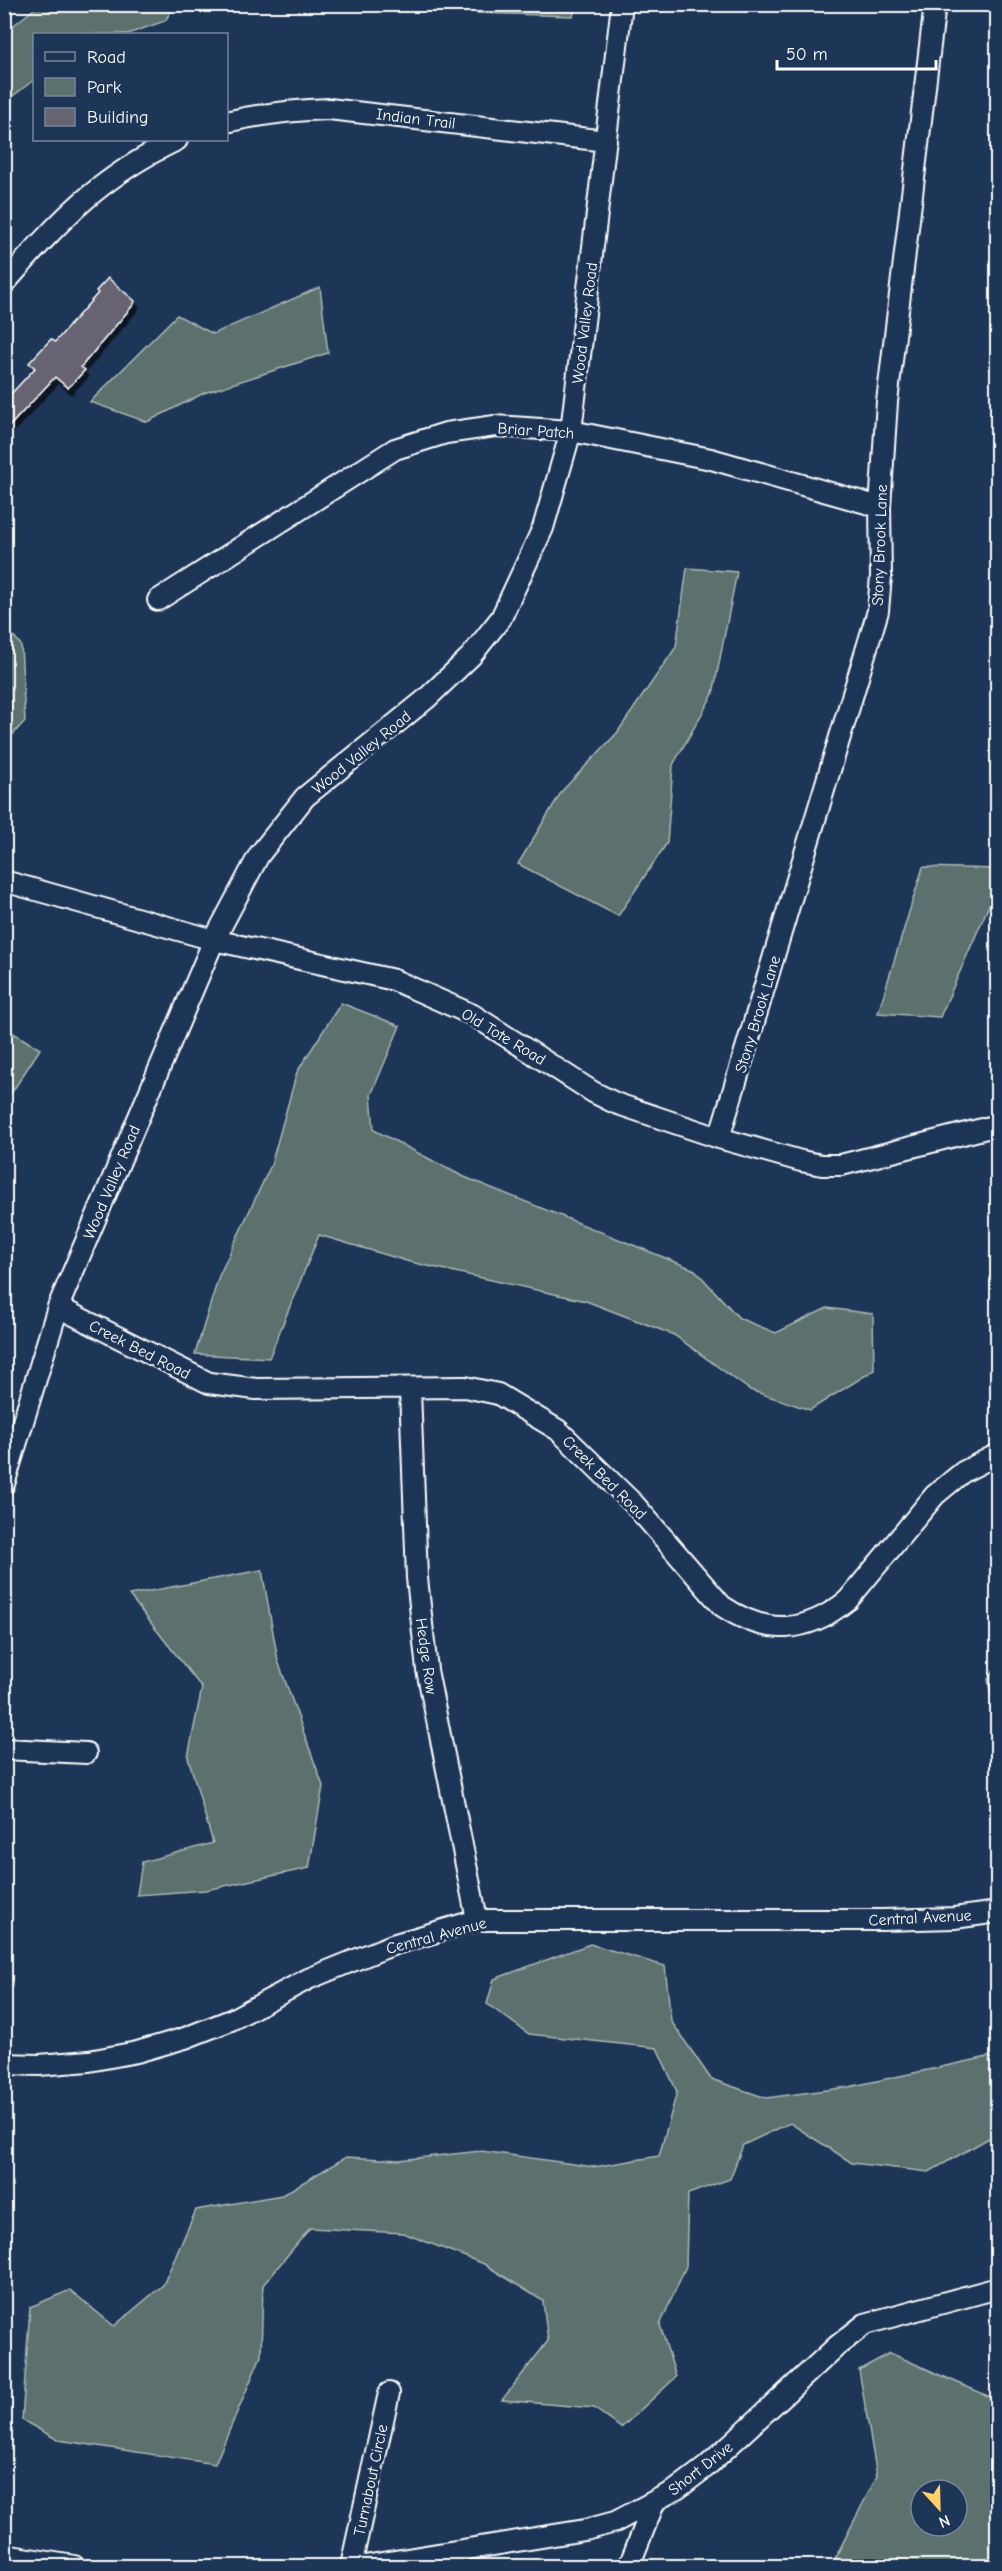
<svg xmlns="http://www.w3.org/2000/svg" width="1002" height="2571" viewBox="0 0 1002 2571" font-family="'Comic Neue',sans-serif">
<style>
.green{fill:#5b716d;stroke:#adb8b6;stroke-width:1.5;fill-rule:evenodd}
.building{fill:#676472;stroke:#fff;stroke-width:1.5;filter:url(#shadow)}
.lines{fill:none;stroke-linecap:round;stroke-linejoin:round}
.minor-casing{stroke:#fff;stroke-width:24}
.minor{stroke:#1d3557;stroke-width:20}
.labels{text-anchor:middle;stroke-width:6;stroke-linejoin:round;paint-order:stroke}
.street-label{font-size:16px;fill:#fff;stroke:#1d3557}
</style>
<defs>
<filter id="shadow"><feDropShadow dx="3.5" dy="6" stdDeviation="0" flood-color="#0009"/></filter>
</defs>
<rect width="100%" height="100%" fill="#1d3557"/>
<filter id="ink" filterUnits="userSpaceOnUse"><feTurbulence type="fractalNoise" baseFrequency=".0167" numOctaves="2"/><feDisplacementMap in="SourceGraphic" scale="12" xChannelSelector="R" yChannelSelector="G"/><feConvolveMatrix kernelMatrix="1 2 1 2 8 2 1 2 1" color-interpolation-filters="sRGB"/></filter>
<g filter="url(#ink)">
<!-- green -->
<path class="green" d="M39,5v-1l136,1 -10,16 -37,13h-94v46l-29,22v-70z
M482,5v-1l95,1 -4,11 -95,-3z
M320,287l8,66 -124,40 -57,29 -57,-20 87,-87 36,19z
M687,568l50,4 -24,122 -40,71 -6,78 -49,73 -100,-52 44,-73 55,-58 59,-86z
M5,625l16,20 4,76 -20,22z
M923,867l74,2v18l-57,130 -62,-4z
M341,1003l59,23 -29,69 3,35 88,46 233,94 44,48 37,15 51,-25 46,6 1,56 -64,40 -60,-20 -76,-55 -88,-34 -176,-39 -91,-27 -50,123 -74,-4 24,-78 52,-111 26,-93z
M5,1028l35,21 -35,54z
M262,1570l16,91 45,125 -14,82 -103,22 -69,5 5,-33 71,-19 -25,-86 14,-69 -73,-93z
M997,1665v70l-9,-56z
M590,1944l75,22 6,55 40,58 55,19 83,-11 148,-32v81l-6,1 -62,35 -77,-9 -62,-40 -47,22 -13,34 -42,15 -2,72 -26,59 16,52 -55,51 -27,-20 -92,-8 46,-59 -5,-40 -59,-37 -81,-31 -93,-5 -47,57 -2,71 -46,108 -157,-24 -36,-20 8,-113 40,-17 44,36 49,-41 33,-75 86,-15 64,-38 53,3 82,-9 113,16 65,-11 18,-64 -20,-44 -128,-14 -42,-30 7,-25z
M890,2353l107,47v166h-166l46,-90 -18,-106zM921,2490h36v36h-36z"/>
<!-- building -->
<path class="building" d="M108,278l27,23 -1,3 -53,63 4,3 -17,18 -13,-11 -51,55v-40l5,4 26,-28 -6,-5 22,-24 4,3 43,-49 -2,-2z"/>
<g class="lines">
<defs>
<path id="minor" d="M226,122c35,-8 68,-12 103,-13l277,32
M4,284c57,-65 94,-106 173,-144
M158,600l237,-151 51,-16 49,-7 76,5 140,28 169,48
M4,881l210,59 180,40 79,35 120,77 22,11 104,35 82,23 21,4h19l157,-40
M719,1138l159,-527 3,-35 -1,-69 7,-105 48,-398
M58,1307l151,76 47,6 209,-2 33,7 60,36 77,75 87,101c45,30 84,28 126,-6l87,-105 28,-23 35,-18
M410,1389l7,189 10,92 50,250
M4,1484l54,-177 156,-367 45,-85 46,-58 121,-98 45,-43 30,-38 42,-90 28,-97 51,-427
M4,1749l82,4
M4,2064l35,1 50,-4 48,-9 48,-14 46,-18 77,-41 84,-34 85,-25h406l71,-2 44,-6
M4,2555l70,11
M351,2566l38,-173
M364,2566l221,-36 30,-8 62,-33 29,-22 131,-121 28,-22 133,-36
M629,2566l26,-65"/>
</defs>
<!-- minor casing -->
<use href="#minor" class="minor-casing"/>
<!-- minor -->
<use href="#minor" class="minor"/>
</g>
</g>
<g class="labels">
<!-- street labels -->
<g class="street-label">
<text transform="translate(416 118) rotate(7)" y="6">Indian Trail</text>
<text transform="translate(584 323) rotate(-83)" y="6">Wood Valley Road</text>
<text transform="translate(536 430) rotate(4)" y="6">Briar Patch</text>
<text transform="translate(879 545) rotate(-88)" y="6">Stony Brook Lane</text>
<text transform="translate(361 752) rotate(-39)" y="6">Wood Valley Road</text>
<text transform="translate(757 1014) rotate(-73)" y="6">Stony Brook Lane</text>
<text transform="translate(504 1036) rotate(31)" y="6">Old Tote Road</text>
<text transform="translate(111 1182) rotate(-67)" y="6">Wood Valley Road</text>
<text transform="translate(140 1349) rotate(27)" y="6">Creek Bed Road</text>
<text transform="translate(605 1477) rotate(45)" y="6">Creek Bed Road</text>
<text transform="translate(427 1656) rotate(82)" y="6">Hedge Row</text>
<text transform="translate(920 1917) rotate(-3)" y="6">Central Avenue</text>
<text transform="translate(436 1935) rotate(-15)" y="6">Central Avenue</text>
<text transform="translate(700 2468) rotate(-38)" y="6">Short Drive</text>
<text transform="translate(370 2480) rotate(-78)" y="6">Turnabout Circle</text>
</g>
</g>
<!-- margin -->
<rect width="1002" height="2571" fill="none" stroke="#1d3557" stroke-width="24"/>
<rect x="12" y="12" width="978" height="2547" fill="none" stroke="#fff" stroke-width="2" filter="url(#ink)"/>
<!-- legend -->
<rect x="33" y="33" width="195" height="108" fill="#1d3557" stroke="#77869a" stroke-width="1.5"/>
<rect x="45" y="52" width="30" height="9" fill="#1d3557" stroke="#77869a" stroke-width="1.5"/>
<text x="87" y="63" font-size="18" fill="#ffffff">Road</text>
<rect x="45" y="78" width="30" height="18" fill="#5b716d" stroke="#77869a" stroke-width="1.5"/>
<text x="87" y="93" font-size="18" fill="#ffffff">Park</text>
<rect x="45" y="108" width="30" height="18" fill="#676472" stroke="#77869a" stroke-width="1.5"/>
<text x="87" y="123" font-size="18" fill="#ffffff">Building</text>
<!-- north arrow -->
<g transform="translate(939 2508) rotate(158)"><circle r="28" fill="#1d3557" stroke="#77869a" stroke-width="1.5"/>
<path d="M0-4.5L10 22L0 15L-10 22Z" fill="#ffd166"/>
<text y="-9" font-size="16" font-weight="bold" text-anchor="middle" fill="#ffffff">N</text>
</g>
<!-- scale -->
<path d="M777 60v9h159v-9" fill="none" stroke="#ffffff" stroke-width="3"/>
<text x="786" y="60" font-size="18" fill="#ffffff" stroke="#1d3557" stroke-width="4.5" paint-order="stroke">50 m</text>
</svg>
